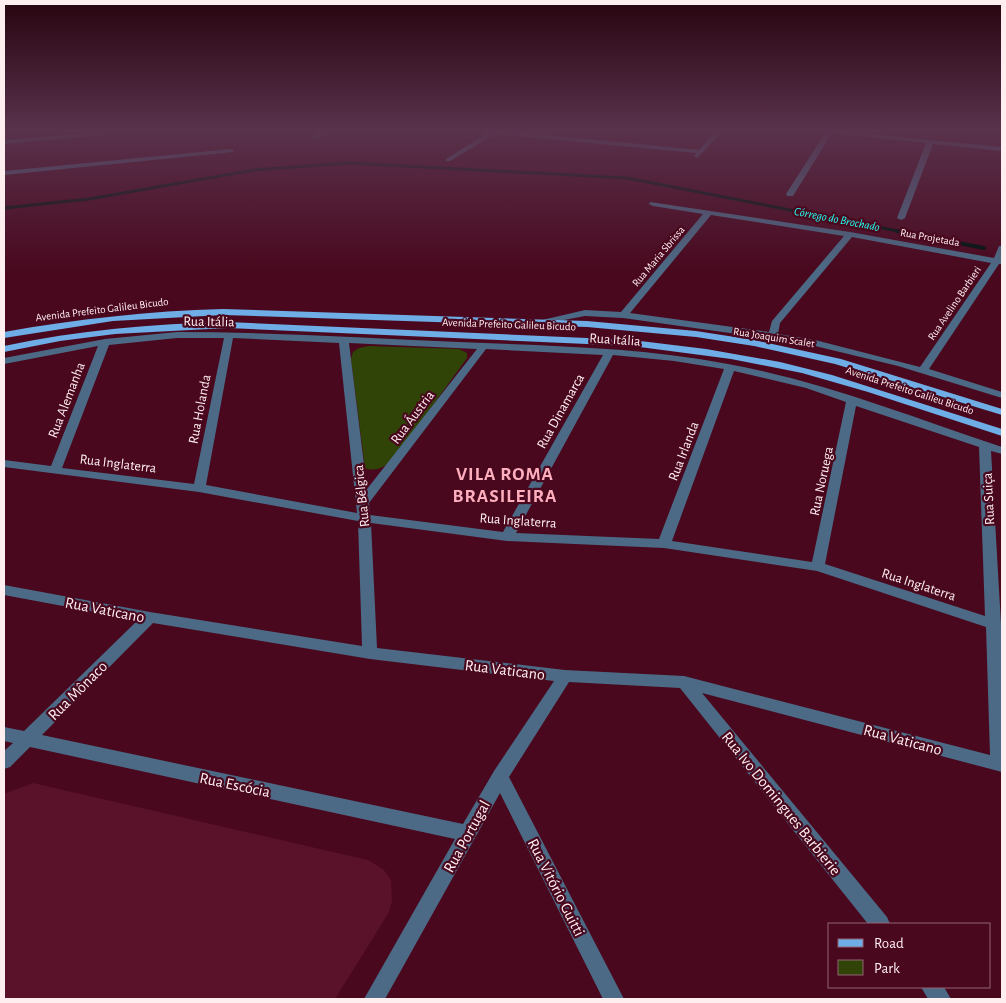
<svg xmlns="http://www.w3.org/2000/svg" width="1006" height="1003" viewBox="0 0 1006 1003" font-family="'Alegreya Sans',sans-serif">
<style>
.built{fill:#591229}
.green{fill:#304407}
.lines{fill:none;stroke-linecap:round;stroke-linejoin:round}
.stream-far1{stroke:#021311;stroke-width:3}
.stream{stroke:#021311;stroke-width:4}
.street{fill:#4c6a85;fill-rule:evenodd}
.primary{fill:#6eade5;fill-rule:evenodd}
.labels{text-anchor:middle;stroke-width:4.5;stroke-linejoin:round;paint-order:stroke}
.far-street-label{font-size:11px;fill:#ffeef0;stroke:#49081e}
.far-water-label{font-size:12px;font-style:italic;fill:#20ffef;stroke:#49081e}
.street-label{font-size:14px;fill:#ffeef0;stroke:#49081e}
.near-street-label{font-size:16px;fill:#ffeef0;stroke:#49081e}
.district-label{font-size:19px;font-weight:bold;letter-spacing:1px;fill:#feaebd;stroke:#49081e}
</style>
<rect width="100%" height="100%" fill="#49081e"/>
<!-- built -->
<path class="built" d="M33,783l335,77 16,10 7,10 1,21 -4,13 -53,85h-331v-205z"/>
<!-- green -->
<path class="green" d="M369,346l90,3 8,4v5l-71,98c-9,9 -18,17 -31,12l-14,-109 2,-7 6,-4z"/>
<g class="lines">
<!-- stream-far1 -->
<path class="stream-far1" d="M4,208l85,-9 165,-29 95,-7 278,15 276,54"/>
<!-- stream -->
<path class="stream" d="M897,231l87,17"/>
<!-- street -->
<path class="street" d="M325,130h9l-18,9 -5,-1z
M470,130h28l201,20 18,-20h7l-27,28 -3,-2 2,-3 -201,-19 -45,27h-4v-2l41,-26z
M827,130l175,17v4l-69,-7 -28,74 -4,2 -4,-2 29,-75 -94,-10 -39,63h-6l-1,-2z
M106,132l1,1 -3,2 -100,9v-4z
M231,149l2,1v2l-229,23v-4z
M650,202l200,30 144,26 5,-12h3v18h-3l-70,105 73,23v6l-104,-32 -83,-20 -42,-7 -150,-21 -38,-2 -47,9v-4l47,-11 36,2 82,-98 -50,-8 -4,-2zM711,215l133,21 -72,85 -3,11 -139,-19zM852,237l139,26 -71,104 -105,-27 -37,-6 2,-11z
M177,332c94,0 188,6 282,10 90,4 181,5 269,22 94,17 184,53 274,83v7l-11,-3 10,173 1,148 -300,-79 185,224 3,7h-22l-188,-236 -111,-6 -60,95 115,222h-21l-103,-206 -115,206h-21l91,-160 -425,-92 -20,20 -6,2v-18l9,-8 -9,-2v-14l20,4 114,-111 -134,-25v-10l146,27 212,34 -4,-125 -159,-29 -195,-25v-7l47,6 47,-120 -94,18v-6l101,-19zM177,338h47l-30,146 -132,-16 47,-123zM233,338l106,5 18,170 -151,-28zM349,343l128,6 -110,140zM486,349l117,6 -100,177 -133,-17 -1,-12zM613,355l61,6 50,8 -65,170 -143,-6zM734,371l72,17 40,14 -34,160 -140,-21zM856,406l123,41 6,169 -160,-52zM371,523l136,18 157,7 153,23 169,56 4,128 -306,-79 -119,-6 -188,-22zM153,623l217,36 184,22 -60,90 -31,53 -421,-89z
M921,987h23l7,12h-23z"/>
<!-- primary -->
<path class="primary" d="M223,309l364,12 109,10 58,9 87,19 161,50v6l-167,-51 -81,-18 -58,-9 -109,-10 -364,-12 -110,6 -109,17v-6c73,-13 145,-21 219,-23z
M228,322l404,18 74,9 74,13 52,13 170,54v7l-134,-44 -66,-19 -71,-14 -99,-13 -404,-18 -113,6 -55,7 -56,11v-6c74,-16 148,-22 224,-24z"/>
</g>
<!-- sky -->
<linearGradient id="sky" x2="0" y2="1"><stop stop-color="#280410"/><stop offset="0.48" stop-color="#59324c"/><stop offset="1" stop-color="#59324c" stop-opacity="0"/></linearGradient>
<rect width="1006" height="271" fill="url(#sky)"/>
<g class="labels">
<!-- far-street labels -->
<g class="far-street-label">
<text transform="translate(930 237) rotate(10)" y="4">Rua Projetada</text>
<text transform="translate(658 256) rotate(-50)" y="4">Rua Maria Sbrissa</text>
<text transform="translate(954 303) rotate(-56)" y="4">Rua Avelino Barbieri</text>
<text transform="translate(102 309) rotate(-7)" y="4">Avenida Prefeito Galileu Bicudo</text>
<text transform="translate(509 324) rotate(2)" y="4">Avenida Prefeito Galileu Bicudo</text>
<text transform="translate(774 337) rotate(9)" y="4">Rua Joaquim Scalet</text>
<text transform="translate(910 390) rotate(18)" y="4">Avenida Prefeito Galileu Bicudo</text>
</g>
<!-- far-water labels -->
<g class="far-water-label">
<text transform="translate(837 219) rotate(11)" y="4">Córrego do Brochado</text>
</g>
<!-- street labels -->
<g class="street-label">
<text transform="translate(209 321) rotate(1)" y="5">Rua Itália</text>
<text transform="translate(615 339) rotate(4)" y="5">Rua Itália</text>
<text transform="translate(66 400) rotate(-69)" y="5">Rua Alemanha</text>
<text transform="translate(199 409) rotate(-79)" y="5">Rua Holanda</text>
<text transform="translate(560 411) rotate(-61)" y="5">Rua Dinamarca</text>
<text transform="translate(412 417) rotate(-53)" y="5">Rua Áustria</text>
<text transform="translate(683 451) rotate(-69)" y="5">Rua Irlanda</text>
<text transform="translate(118 463) rotate(7)" y="5">Rua Inglaterra</text>
<text transform="translate(821 481) rotate(-78)" y="5">Rua Noruega</text>
<text transform="translate(361 496) rotate(-96)" y="5">Rua Bélgica</text>
<text transform="translate(988 499) rotate(-93)" y="5">Rua Suiça</text>
<text transform="translate(518 520) rotate(4)" y="5">Rua Inglaterra</text>
<text transform="translate(919 584) rotate(18)" y="5">Rua Inglaterra</text>
</g>
<!-- near-street labels -->
<g class="near-street-label">
<text transform="translate(105 609) rotate(11)" y="6">Rua Vaticano</text>
<text transform="translate(505 669) rotate(7)" y="6">Rua Vaticano</text>
<text transform="translate(77 690) rotate(-45)" y="6">Rua Mônaco</text>
<text transform="translate(903 739) rotate(15)" y="6">Rua Vaticano</text>
<text transform="translate(235 784) rotate(12)" y="6">Rua Escócia</text>
<text transform="translate(782 803) rotate(51)" y="6">Rua Ivo Domingues Barbierie</text>
<text transform="translate(466 836) rotate(-61)" y="6">Rua Portugal</text>
<text transform="translate(557 887) rotate(63)" y="6">Rua Vitório Guitti</text>
</g>
<!-- district labels -->
<g class="district-label">
<text x="505" y="480">VILA ROMA<tspan x="505" dy="22">BRASILEIRA</tspan></text>
</g>
</g>
<!-- border -->
<rect width="1006" height="1003" fill="none" stroke="#ffeef0" stroke-width="10"/>
<!-- legend -->
<rect x="828" y="923" width="162" height="65" fill="#49081e" stroke="#926472"/>
<rect x="838" y="939" width="25" height="8" fill="#6eade5" stroke="#926472"/>
<text x="874" y="948" font-size="15" fill="#ffeef0">Road</text>
<rect x="838" y="960" width="25" height="15" fill="#304407" stroke="#926472"/>
<text x="874" y="973" font-size="15" fill="#ffeef0">Park</text>
</svg>
